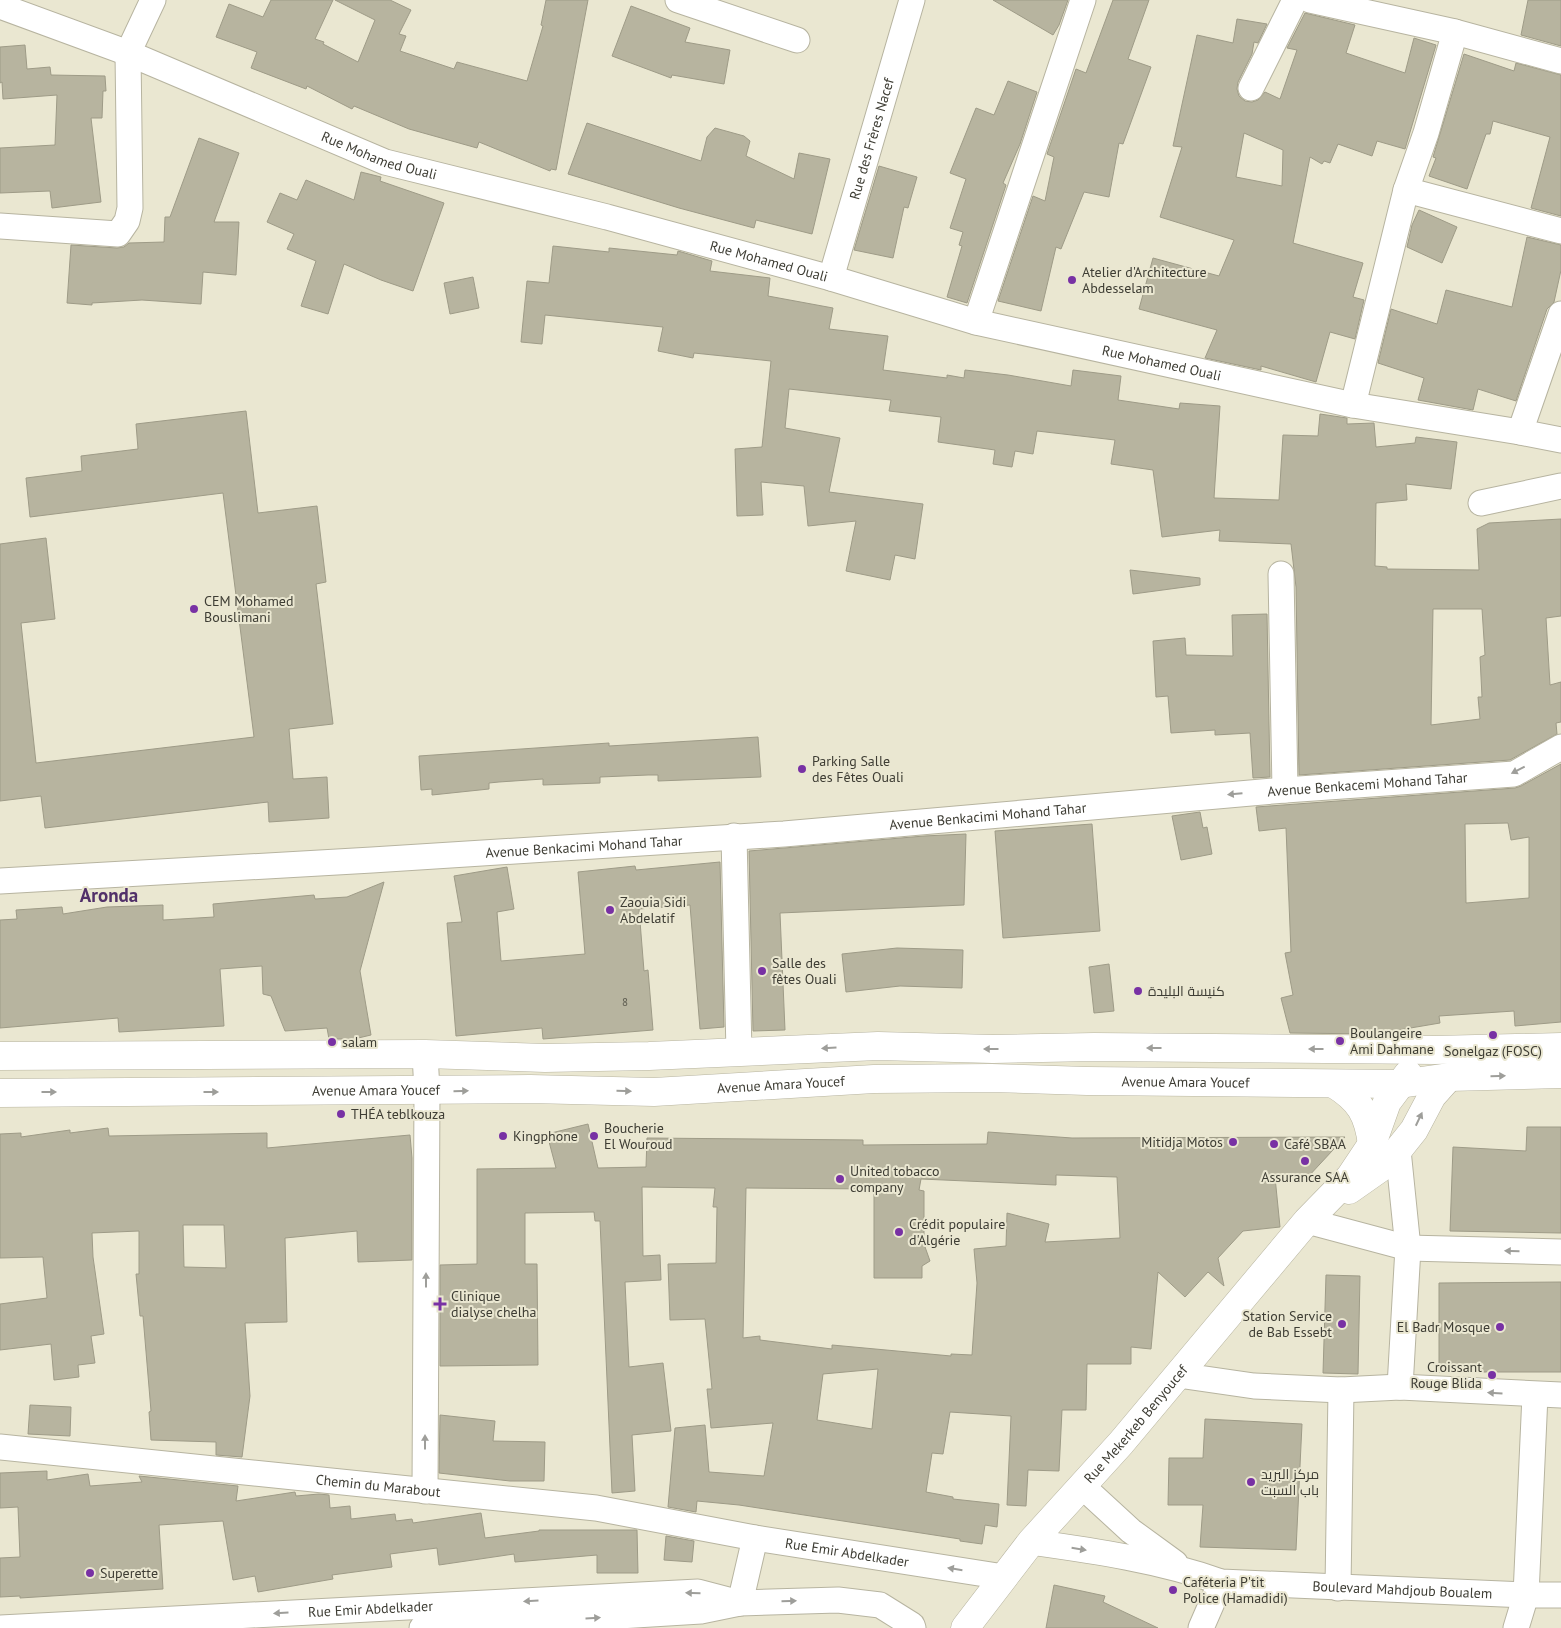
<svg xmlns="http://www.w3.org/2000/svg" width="1561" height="1628" viewBox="0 0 1561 1628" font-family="'PT Sans',Cairo,sans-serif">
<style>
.building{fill:#b7b49f;stroke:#9e9b87;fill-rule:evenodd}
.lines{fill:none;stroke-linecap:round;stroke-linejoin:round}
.minor-casing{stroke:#b7b4a0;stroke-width:27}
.major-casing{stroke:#b7b4a0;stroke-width:29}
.minor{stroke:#fff;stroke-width:25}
.major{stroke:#fff;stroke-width:28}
.oneway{fill:#9e9e9a}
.poi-dot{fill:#7831a4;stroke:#eae7d1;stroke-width:2}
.labels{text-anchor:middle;stroke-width:4;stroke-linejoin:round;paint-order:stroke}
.number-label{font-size:11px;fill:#5c5b4f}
.street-label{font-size:14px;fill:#3e3d34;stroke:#eae7d1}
.poi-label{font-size:14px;fill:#3e3d34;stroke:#eae7d1;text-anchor:start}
.district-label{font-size:19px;font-weight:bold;fill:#513069;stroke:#eae7d1}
</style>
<rect width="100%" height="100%" fill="#eae7d1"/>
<!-- building -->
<path class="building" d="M271,0h62l-18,39 9,3 -1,2 35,18 17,-42 -40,-20h55l21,10 -12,24 7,2 -6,15 54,18 3,-7 70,19 16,-55 -2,-1 5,-25h42l-32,170 -5,-1 -1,2 -71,-29 -2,6 -68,-19 -55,-23 -2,3 -45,-23 -1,3 -55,-21 6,-16 -41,-15 13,-33 34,13z
M993,0h75l-9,25 -6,10z
M1113,0h36l-21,59 23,8 -28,77 -4,-1 -10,54 -25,-5 -23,57 -5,-2 -15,64 -43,-10 35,-105 12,5 9,-44 -7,-3 29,-85 10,4z
M1528,0h33v46l-40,-11z
M631,6l59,22 -5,14 45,8 -6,34 -52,-9 -1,3 -59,-22z
M1305,13l50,12 -9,28 59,20 9,-35 22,7 -31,104 -28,-8 -5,15 -34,-12 -8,19 -6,-2 -2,3 -12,-7 -17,86 70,20 -10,34 11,3 -9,39 -25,-7 -14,50 -55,-16v4l-56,-12 12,-28 -78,-21 14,-51 66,18 15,-36 -74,-23 22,-70 -9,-1 24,-111 36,8 4,-24 30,5 -9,19 -4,-1 -2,12 -14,28 -1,7 2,7 6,5 7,1 6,-2 7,-8 15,7 17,-49 -10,-2zM1244,133l39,17 -1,36 -46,-9z
M25,45l2,24 23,-2 1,8 54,1 1,15h-3l-1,27h-11l10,84 -49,6 -2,-17 -50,2v-45l55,-3 2,-50 -54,4 -1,-17 -2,1v-36z
M1464,54l50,17 2,-8 45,12v141l-30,-8 19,-71 -57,-16 -3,13h-4l-19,55 -38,-13 7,-18 -3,-1z
M1008,81l29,11 -17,52 -17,39 3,2 -39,118 -20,-6 15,-51 -3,-1 4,-13 -13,-4 16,-49 -16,-6 26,-65 18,7z
M587,123l114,38 6,-24 8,-9 29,8 6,5 -4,15 48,23 5,-26 31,6 -18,75 -56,-14 -2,8 -75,-20 -111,-34z
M199,138l40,15 -25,69h25l-3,53 -33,-3 -2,32 -59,-4 -50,3v2l-25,-2 4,-58 46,3 7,-1 5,-4 35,-1 1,-25h5z
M879,166l38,11 -9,31 -4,-1 -11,51 -39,-8z
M361,172l20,5 -1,4 64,22 -31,88 -32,-11 -37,-16 -16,50 -27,-8 15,-45 -29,-12 7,-15 -27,-12 13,-29 17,7 9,-20 48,20z
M1419,210l38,17 -15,36 -35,-16 5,-22z
M1527,237l34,8v25l-7,32 -7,7 -31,92 -38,-12 -5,21 -55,-10 6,-22 -46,-15 13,-54 46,15 9,-34 66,17z
M553,246l56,6v-4l68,7 1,-4 34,10 -2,10 60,7 -2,18 65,12 -4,21 59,7 -5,34 64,8v-3l17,3 1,-8 43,5 63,11 2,-16 48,6 -3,24 61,9 1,-6 40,3 -6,92 65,2 4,-65 35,1 2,-22 27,4v6l27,-1 2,24 39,-4 1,-6 41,5 -6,47 -45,-5 1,16 -31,3 -1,63 12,1v2l92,1 -2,-41 12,-6 72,-4v97l-15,2 4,67 11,-3v40l-5,1 1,11 -47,26 -211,15 -3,-188 -5,-43 -72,-3 1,-11 -58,7 -9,-67 -42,-6 4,-24 -78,-9 -4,23 -18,-3 -3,16 -19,-3 2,-14 -57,-8 3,-25 -52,-6 2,-11 -102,-11 -4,39 55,10 -11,54 94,12 -8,55 -20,-4 -5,25 -44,-9 10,-50 -48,5 -4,-40 -43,-4 2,33 -26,1 -2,-67 27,-2 9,-86 -77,-8 -1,5 -35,-7 5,-24 -118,-12 -3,29 -21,-2 6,-61 22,2zM1433,609h49l3,46 -5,2 2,40h-4l2,22 -49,6z
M473,277l6,31 -29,6 -6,-31z
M246,411l12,102 59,-7 9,76 -10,2 17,140 -44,5 4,50 34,-2 2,41 -60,4 -1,-20 -223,26 -4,-32 -41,5v-257l46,-6 9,81 -34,4 15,140 218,-26 -31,-244 -193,24 -4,-39 56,-7 -1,-15 57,-7 -2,-25z
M1130,570l70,8v7l-67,9z
M1267,614l3,163 -17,1 -3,-45 -35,2v-5l-44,3 -3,-37 -12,1 -3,-56 32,-3 1,17 47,1 -1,-41z
M758,737l3,40 -103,4v-6h-10l-48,2v6l-57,2v-6l-44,3 -10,1v6l-57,6v-6l-11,1 -2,-34 190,-13v3z
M1561,764v258l-46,4 -1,-15 -75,5 1,7 -65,11 -85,-1 -9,-35 12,-3 -8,-42 6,-1 -5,-124 -27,3 -3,-24 259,-19 6,-2zM1508,823l3,17 18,-3v61l-63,5 -1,-79z
M1200,812l3,16 4,-1 5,27 -31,6 -9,-44z
M1092,824l8,107 -97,7 -8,-107z
M966,834l-2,71 -184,8 5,117 -32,1 -4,-180 175,-15z
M720,862l4,165 -24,2 -10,-124 -51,4 5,62 4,-1 5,60 -110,9 -1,-11 -86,8 -9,-113 15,-1 -8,-46 53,-9 7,42 -17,3 4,49 84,-7 -7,-82 57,-6 1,4z
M384,882l-24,89 11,64 -17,4h-25l-2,-11 -42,3 -14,-35 -8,-2 -1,-28 -42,3 4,57 -105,6 -1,-14 -118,10v-108l17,-1 -1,-9 46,-3 1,7 44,-7 56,-2v15l51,-3 -1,-13 101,-9 1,4 32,-2z
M897,948l66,2 -1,38 -62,-2 -54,6 -4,-38z
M1109,964l5,47 -20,2 -5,-46z
M588,1124l10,44 48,-1 1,-29 216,2v5l124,-1 1,-12 84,6 273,-1 -38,41 -32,-1 5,50 -37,4 -25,27 6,28 -16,-14 -23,25 -27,-25 -7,77 -20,-2v17h-44l-1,46h-24l-3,61 -31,-1 -2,36 -19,-1 4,-89 -61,-4 -7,42 -11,-1 -6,39 27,5v2l46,5 -2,23 -12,-2 -3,19 -22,-3v-2l-221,-34 -42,-4 -1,11 -28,-5 7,-79 30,-3 4,47 55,4 9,-53 -62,5 -4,-39h5l-7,-70 -35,1 -2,-56 48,-1 1,-56h-4l2,-19 -73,-1 1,69 17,-1 1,25 -36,2 4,85 34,-4 8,68 -39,4 3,56 -23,2 -12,-272h-5l-1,-9 -69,1v51h12l1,101 -98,1v-101l37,-1v-95l79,-1 -9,-34zM1056,1175l61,2 3,61 -75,4 4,-18 -42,-11 -1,33 -32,3 3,34 -5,72 -21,-1v2l-119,-11v4l-72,-9v-4l-17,2 3,-150 128,1v89h48v-12l8,-5 -6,-17v-53l-5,-1 2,-11 135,6zM878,1369l-6,60 -55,-9 6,-46z
M1527,1127h34v106l-111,-2 3,-84 73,4z
M108,1128l1,8 158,-3v15l143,-13 2,23v102l-54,2 -1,-31 -72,7 2,84 -42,1 5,73 -8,61 -26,-2v-13l-65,-2 -2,-28 2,-1 -8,-95h-3l-4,-42h3v-43l-47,2 1,24 11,77 -13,2 4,27 -17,2 1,12 -25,3 -3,-36 -51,6v-46l47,-6 -4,-41 -43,1v-124l21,-1v4l49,-7v3zM183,1225h41l2,43 -42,-1z
M1326,1275l34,1 -2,98 -35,-1z
M1561,1282v90h-122v-89z
M30,1405l41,2 -1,29 -42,-2z
M440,1415l55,6 -2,20 52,1 -1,39h-34l-71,-8z
M1205,1419l97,5 -6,126 -96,-3 3,-42h-35l1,-47h34z
M47,1471v9l41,-6 2,12 52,-4 -3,-6 99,10 -2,15 59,-9 1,4 23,-2 10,1 1,13 20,-2 1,13 44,-5 1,7 16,-2 1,4 68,-10 4,25 54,-7v-1h98l1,43h-41v-18l-82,7 -1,-8 -75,11 -2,-17 -47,6 2,13 -60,8 1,4 -75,13 -3,-16 -22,4 -10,-59 -64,4 4,64 -143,9v-2l-20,1v-39l20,-1 -2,-50 -18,1v-35z
M666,1536l28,5 -2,21 -28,-2z
M1054,1585l51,11 -2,6 55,26h-112z"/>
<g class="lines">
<defs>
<g id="minor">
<path d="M678,0l119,40"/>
<path d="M1310,0l145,32 106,29"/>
<path id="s1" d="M0,6l128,47 257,109 222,55 224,61 145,44 377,83 167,27 41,8"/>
<path d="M1251,88l44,-88"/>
<path d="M1406,190l155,41"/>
<path d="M0,226l118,8 9,-13 3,-13 -2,-155 25,-53"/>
<path id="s2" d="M831,278l81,-278"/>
<path d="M976,322l107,-322"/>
<path d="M1353,405l53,-215 20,-57 29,-101"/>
<path d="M1520,432l41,-118"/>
<path d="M1481,503l80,-17"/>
<path d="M1281,574l4,216"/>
<path d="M734,836l5,216"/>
<path id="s3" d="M0,881l372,-21 412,-26 501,-44 229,-16 47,-27"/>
<path d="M1398,1150l10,98 -8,139"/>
<path d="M1307,1221l101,27 153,4"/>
<path d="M1178,1375l76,11 87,4 59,-3 161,8"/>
<path id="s4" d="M0,1447l596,61 159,30 249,39"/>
<path d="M1082,1486l49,45 44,32"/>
<path d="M425,1491l2,-400 -2,-37"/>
<path id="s5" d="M1031,1542c64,9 128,18 190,40l305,13h35"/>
<path d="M1338,1588l3,-198"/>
<path d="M740,1603l15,-65"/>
<path id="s6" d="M0,1628l698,-36 42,11"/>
<path d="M422,1628l279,-17 39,-8 98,-3 42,5 32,20 1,3"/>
<path d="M1201,1628l20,-46"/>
<path d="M1516,1628l10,-33 9,-200"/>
</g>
<g id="major">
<path d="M0,1056l425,-2 120,4 104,-2 229,-10 115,3 101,-2 341,3 126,-3"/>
<path d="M1334,1084c26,16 34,30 38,60"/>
<path id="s7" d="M0,1093l530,-4 124,3 220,-13 117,-1 96,3 313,3 49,-7 112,-3"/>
<path d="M1349,1190l37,-26 12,-14 16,-20 18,-34 17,-19"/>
<path id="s8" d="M965,1628l66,-86 90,-99 186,-222 43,-44 22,-33 15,-42 21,-28"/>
</g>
</defs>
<!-- minor casing -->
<use href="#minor" class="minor-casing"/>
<!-- major casing -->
<use href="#major" class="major-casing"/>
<!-- minor -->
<use href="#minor" class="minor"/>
<!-- major -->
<use href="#major" class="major"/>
</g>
<!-- one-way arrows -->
<defs><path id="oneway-solid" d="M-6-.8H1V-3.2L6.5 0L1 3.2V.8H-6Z" transform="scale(1.25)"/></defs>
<g class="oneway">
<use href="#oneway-solid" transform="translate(1518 770) rotate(153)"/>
<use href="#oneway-solid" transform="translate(1235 794) rotate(175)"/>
<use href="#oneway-solid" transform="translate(829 1048) rotate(177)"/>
<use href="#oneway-solid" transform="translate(1154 1048) rotate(-180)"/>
<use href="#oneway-solid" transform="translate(991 1049) rotate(-180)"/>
<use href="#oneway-solid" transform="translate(1316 1049) rotate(-180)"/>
<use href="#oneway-solid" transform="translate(1498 1076) rotate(-1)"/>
<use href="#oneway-solid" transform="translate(461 1091) rotate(-1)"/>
<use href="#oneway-solid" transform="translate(624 1091) rotate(1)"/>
<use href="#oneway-solid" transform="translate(49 1092)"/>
<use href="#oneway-solid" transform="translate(211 1092)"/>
<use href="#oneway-solid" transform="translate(1419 1119) rotate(-65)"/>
<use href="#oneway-solid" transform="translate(1512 1251) rotate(-179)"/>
<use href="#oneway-solid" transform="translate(426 1280) rotate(-90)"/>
<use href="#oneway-solid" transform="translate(1495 1393) rotate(-177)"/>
<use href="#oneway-solid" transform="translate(425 1442) rotate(-90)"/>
<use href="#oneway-solid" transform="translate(1079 1549) rotate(9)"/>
<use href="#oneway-solid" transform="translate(955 1569) rotate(-171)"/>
<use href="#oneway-solid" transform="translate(693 1593) rotate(-179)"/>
<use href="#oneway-solid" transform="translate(531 1601) rotate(177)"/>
<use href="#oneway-solid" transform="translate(789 1601) rotate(-2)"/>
<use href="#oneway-solid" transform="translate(281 1613) rotate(177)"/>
<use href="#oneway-solid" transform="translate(593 1618) rotate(-3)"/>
</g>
<!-- markers -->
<g class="poi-dot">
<circle cx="1072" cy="280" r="5"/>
<circle cx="194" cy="609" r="5"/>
<circle cx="802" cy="769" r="5"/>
<circle cx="610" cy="910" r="5"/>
<circle cx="762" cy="971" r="5"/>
<circle cx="1138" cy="991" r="5"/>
<circle cx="1493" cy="1035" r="5"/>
<circle cx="1340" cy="1041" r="5"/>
<circle cx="332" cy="1042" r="5"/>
<circle cx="341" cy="1114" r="5"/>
<circle cx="503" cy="1136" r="5"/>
<circle cx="594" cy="1136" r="5"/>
<circle cx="1233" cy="1142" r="5"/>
<circle cx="1274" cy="1144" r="5"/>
<circle cx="1305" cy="1161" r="5"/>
<circle cx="840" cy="1179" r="5"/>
<circle cx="899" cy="1232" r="5"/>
<path d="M437.5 1296.5h5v5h5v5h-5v5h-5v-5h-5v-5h5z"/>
<circle cx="1342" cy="1324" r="5"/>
<circle cx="1500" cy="1327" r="5"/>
<circle cx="1492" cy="1375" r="5"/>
<circle cx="1251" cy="1482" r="5"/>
<circle cx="90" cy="1573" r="5"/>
<circle cx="1173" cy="1590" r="5"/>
</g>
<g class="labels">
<!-- number labels -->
<g class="number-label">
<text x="625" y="1006">8</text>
</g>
<!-- street labels -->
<g class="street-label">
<text dy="5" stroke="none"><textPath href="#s2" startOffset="145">Rue des Frères Nacef</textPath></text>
<text dy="5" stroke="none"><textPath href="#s1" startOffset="408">Rue Mohamed Ouali</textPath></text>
<text dy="5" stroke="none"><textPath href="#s1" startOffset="812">Rue Mohamed Ouali</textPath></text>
<text dy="5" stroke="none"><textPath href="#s1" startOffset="1218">Rue Mohamed Ouali</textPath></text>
<text dy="5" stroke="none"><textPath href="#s3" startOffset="1371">Avenue Benkacemi Mohand Tahar</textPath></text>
<text dy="5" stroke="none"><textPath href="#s3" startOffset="990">Avenue Benkacimi Mohand Tahar</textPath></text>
<text dy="5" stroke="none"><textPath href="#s3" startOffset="585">Avenue Benkacimi Mohand Tahar</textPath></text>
<text dy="5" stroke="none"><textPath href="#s7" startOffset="1186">Avenue Amara Youcef</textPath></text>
<text dy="5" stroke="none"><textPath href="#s7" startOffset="781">Avenue Amara Youcef</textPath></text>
<text dy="5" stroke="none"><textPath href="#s7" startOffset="376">Avenue Amara Youcef</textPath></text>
<text dy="5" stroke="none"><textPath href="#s8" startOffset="266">Rue Mekerkeb Benyoucef</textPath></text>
<text dy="5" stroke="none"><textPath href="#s4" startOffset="380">Chemin du Marabout</textPath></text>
<text dy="5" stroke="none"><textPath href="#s4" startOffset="854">Rue Emir Abdelkader</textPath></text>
<text dy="5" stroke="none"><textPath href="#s5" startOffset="376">Boulevard Mahdjoub Boualem</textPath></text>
<text dy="5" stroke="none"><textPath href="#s6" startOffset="371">Rue Emir Abdelkader</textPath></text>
</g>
<!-- poi labels -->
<g class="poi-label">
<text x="1082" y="277">Atelier d'Architecture<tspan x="1082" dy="16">Abdesselam</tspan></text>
<text x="204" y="606">CEM Mohamed<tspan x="204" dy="16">Bouslimani</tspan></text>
<text x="812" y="766">Parking Salle<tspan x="812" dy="16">des Fêtes Ouali</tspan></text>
<text x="620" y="907">Zaouia Sidi<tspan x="620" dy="16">Abdelatif</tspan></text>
<text x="772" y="968">Salle des<tspan x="772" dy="16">fêtes Ouali</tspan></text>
<text x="1148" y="996">كنيسة البليدة</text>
<text x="1350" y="1038">Boulangeire<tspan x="1350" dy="16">Ami Dahmane</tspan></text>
<text x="342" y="1047">salam</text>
<text x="1493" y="1056" text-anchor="middle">Sonelgaz (FOSC)</text>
<text x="351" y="1119">THÉA teblkouza</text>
<text x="604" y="1133">Boucherie<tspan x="604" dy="16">El Wouroud</tspan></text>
<text x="513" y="1141">Kingphone</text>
<text x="1223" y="1147" text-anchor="end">Mitidja Motos</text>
<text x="1284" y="1149">Café SBAA</text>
<text x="850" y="1176">United tobacco<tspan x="850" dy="16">company</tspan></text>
<text x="1305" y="1182" text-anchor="middle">Assurance SAA</text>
<text x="909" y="1229">Crédit populaire<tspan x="909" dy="16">d'Algérie</tspan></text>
<text x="451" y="1301">Clinique<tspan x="451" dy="16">dialyse chelha</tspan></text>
<text x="1332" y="1321" text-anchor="end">Station Service<tspan x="1332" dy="16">de Bab Essebt</tspan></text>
<text x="1490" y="1332" text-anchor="end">El Badr Mosque</text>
<text x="1482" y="1372" text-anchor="end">Croissant<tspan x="1482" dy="16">Rouge Blida</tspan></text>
<text x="1261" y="1479">مركز البريد<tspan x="1261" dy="16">باب السبت</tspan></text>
<text x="100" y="1578">Superette</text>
<text x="1183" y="1587">Caféteria P'tit<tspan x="1183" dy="16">Police (Hamadidi)</tspan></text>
</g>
<!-- district labels -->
<g class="district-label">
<text x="109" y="902">Aronda</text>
</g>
</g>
</svg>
